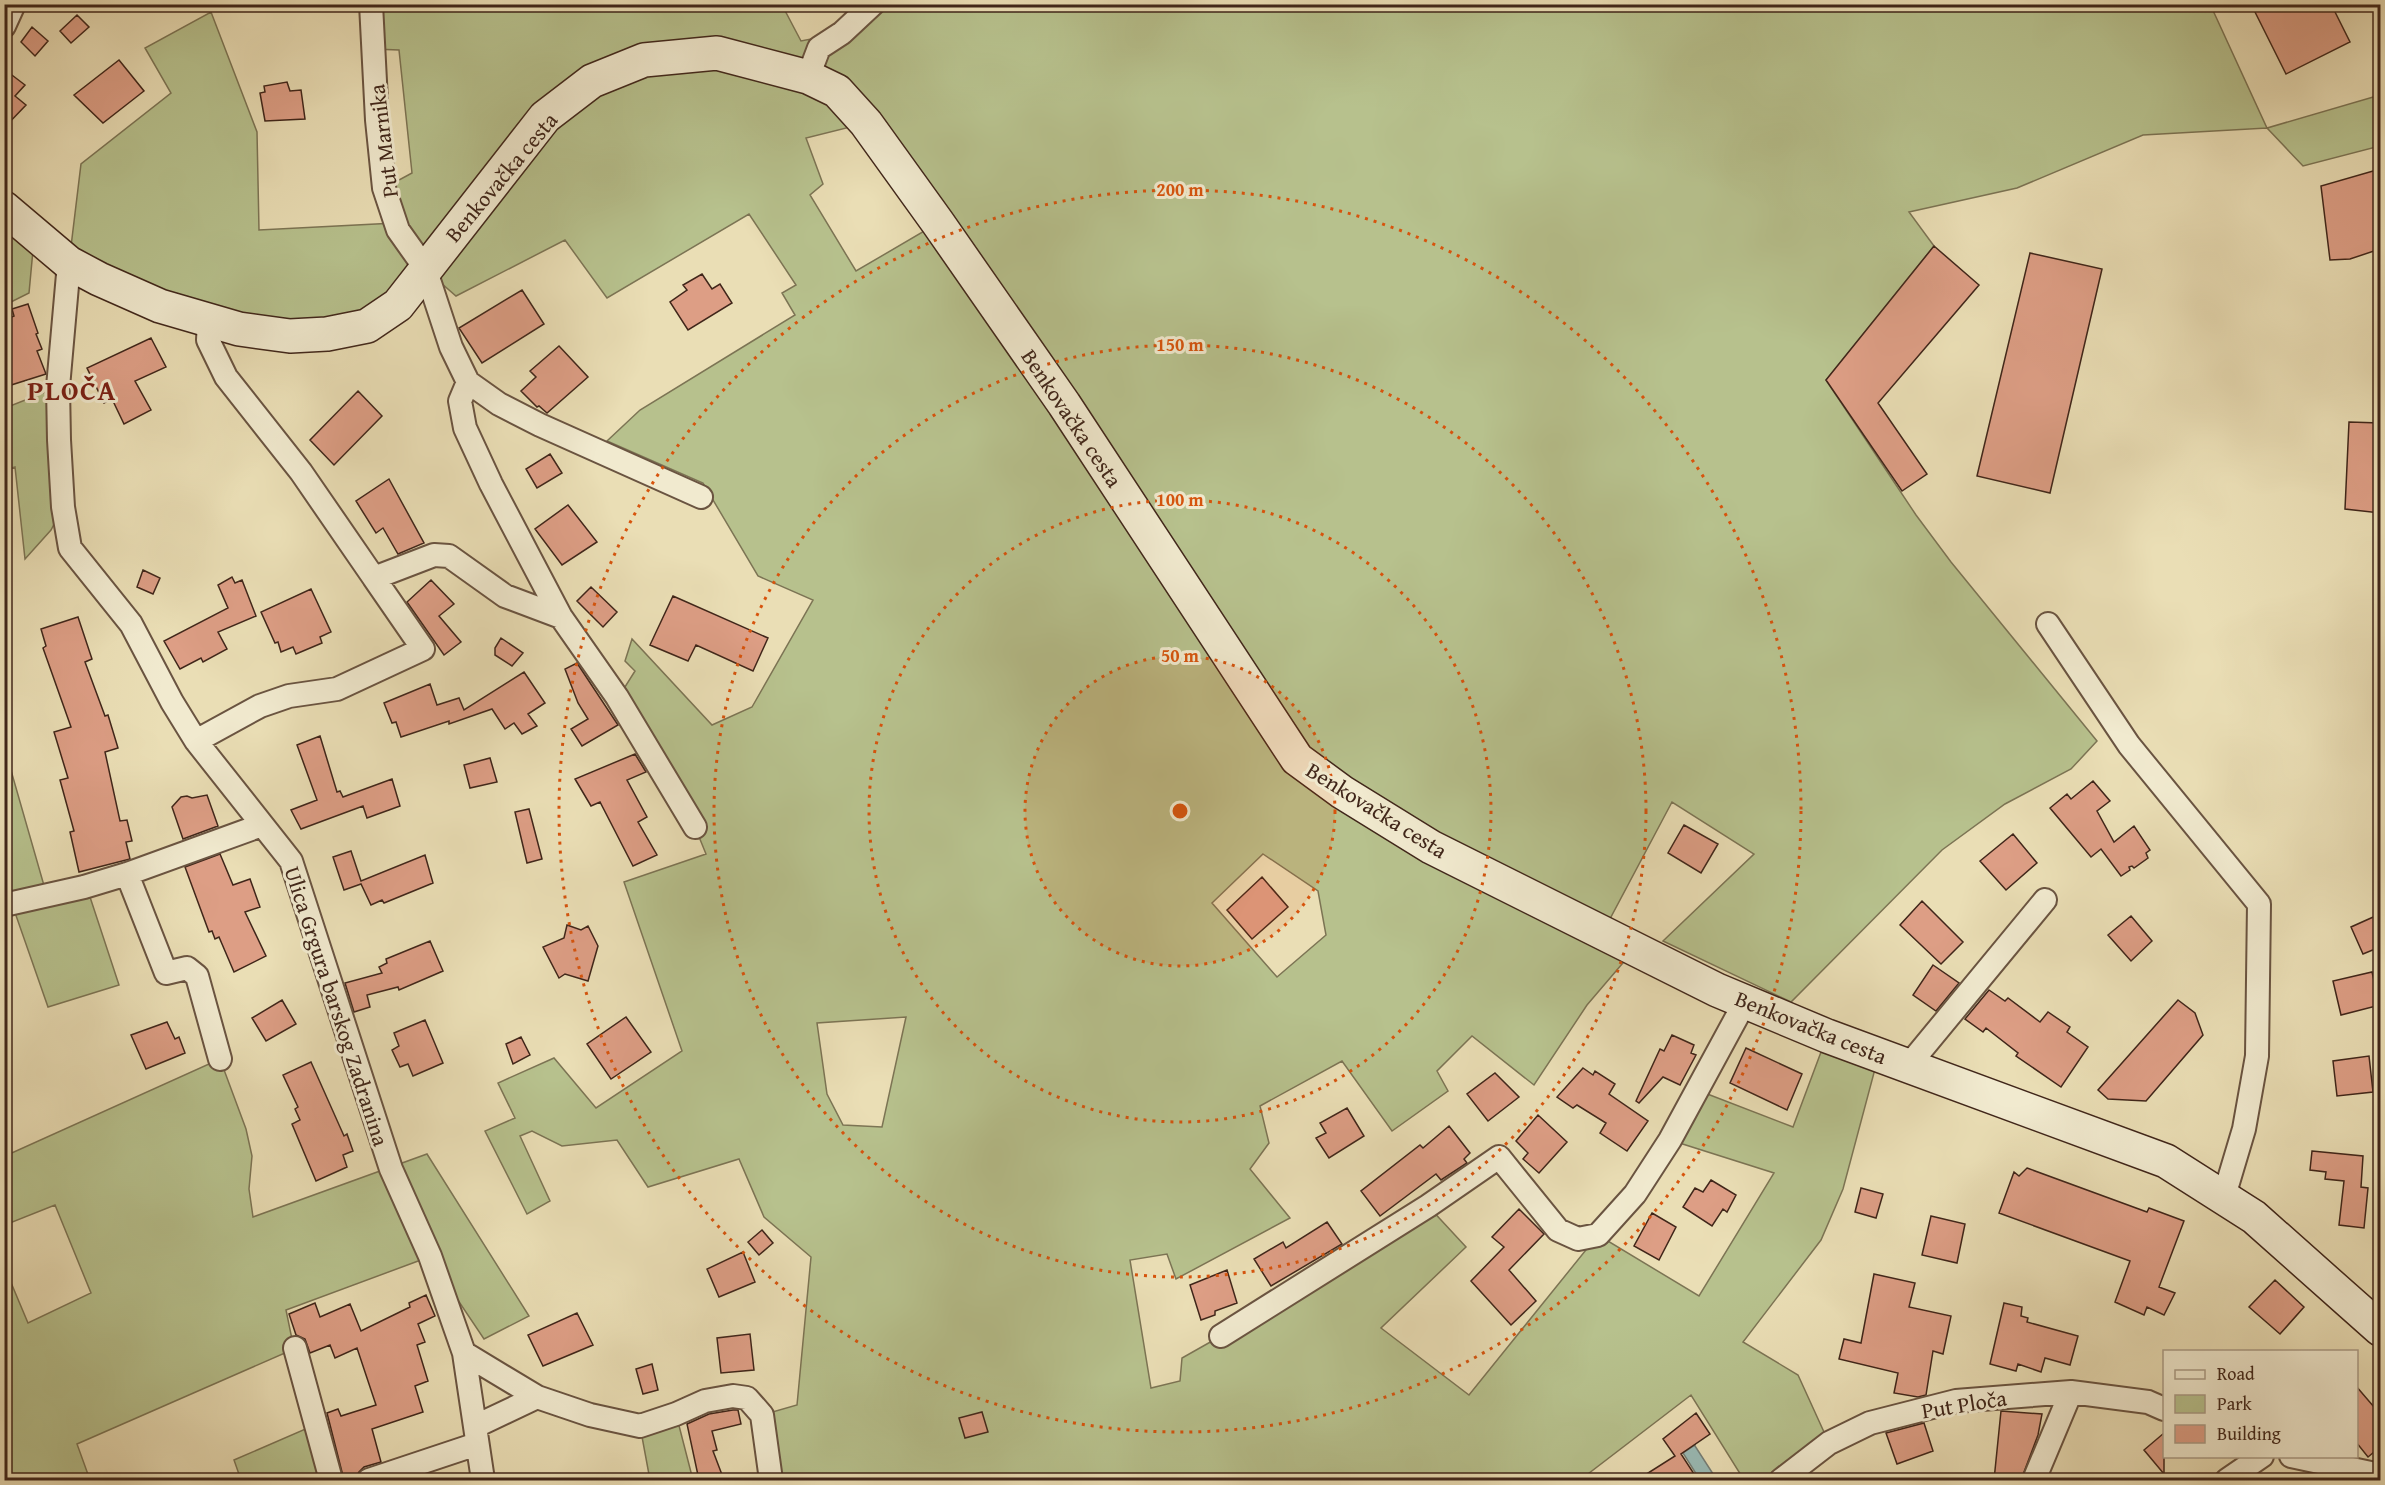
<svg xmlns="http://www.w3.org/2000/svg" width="2385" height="1485" viewBox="0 0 2385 1485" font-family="'Gentium Book Plus',serif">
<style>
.green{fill:#b7c18d;stroke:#7c7454;stroke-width:1.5;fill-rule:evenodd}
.water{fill:#9abbb6;stroke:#767f78;stroke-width:1.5}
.building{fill:#dd9e85;stroke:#40261a;stroke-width:1.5}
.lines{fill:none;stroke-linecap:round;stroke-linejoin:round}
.minor-casing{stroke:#6a5441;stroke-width:26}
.secondary-casing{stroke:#40261a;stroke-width:36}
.minor{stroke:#f1eacf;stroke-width:22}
.secondary{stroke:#f1eacf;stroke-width:33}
.ring{fill:none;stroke:#d7540d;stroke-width:3;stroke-dasharray:3 6}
.labels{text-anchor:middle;stroke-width:6;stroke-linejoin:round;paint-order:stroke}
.street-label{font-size:22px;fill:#40261a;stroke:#f1eacf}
.district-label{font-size:28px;font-weight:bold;letter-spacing:1.5px;fill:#7a1f14;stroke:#f1eacf}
.centre{fill:#d7540d;stroke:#f1eacf;stroke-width:3}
.ring-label{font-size:18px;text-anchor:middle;font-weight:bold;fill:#d7540d;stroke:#f1eacf;stroke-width:6;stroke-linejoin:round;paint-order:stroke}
</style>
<rect width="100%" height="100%" fill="#eadeb5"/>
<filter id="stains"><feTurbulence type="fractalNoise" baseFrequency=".00333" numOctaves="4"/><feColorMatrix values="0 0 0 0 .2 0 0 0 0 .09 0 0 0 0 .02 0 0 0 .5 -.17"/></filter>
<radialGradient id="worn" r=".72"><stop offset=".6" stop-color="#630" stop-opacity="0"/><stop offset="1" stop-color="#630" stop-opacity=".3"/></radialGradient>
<!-- green -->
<path class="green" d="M873,4h1337l57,124 113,-33v51l-77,20 -36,-38 -124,7 -126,53 -108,24 25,34 -108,134 90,135 35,47 146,179 -26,28 -66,35 -63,46 -151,152 -128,-61 91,-87 -82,-52 -70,132 32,16 -47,55 -53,80 -62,-49 -35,35 11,20 -56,40 -50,-70 -82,45 9,37 -19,26 40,49 -114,61 -9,-25 -37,6 21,128 29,-7 2,-23 39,-22 207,-130 38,41 -85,81 88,67 129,-160 101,61 75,-123 -104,-33 27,-50 96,37 34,-91 52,18 -36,135 -22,51 -78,102 55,33 31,68 -48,37h-37l-53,-85 -111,85h-809l-9,-65 35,-10 14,-148 -47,-40 -25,-58 -91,28 -31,-47 -55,6 -30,-15 -12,5 30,65 -23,13 -42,-83 30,-13 -17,-35 56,-25 42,50 86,-57 -58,-169 82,-28 -11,-27 -72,-137 12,-19 -10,-10 7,-22 80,86 40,-18 61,-107 -55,-24 -55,-93 -96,-42 33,-31 155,-95 -13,-22 14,-8 -47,-71 -142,84 -42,-58 -109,56 -31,-27 -27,36 -108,31 -221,-73 12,-99 90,-71 -26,-45 66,-36 46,120 2,98 136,-7 -11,-35 28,-15 -13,-123 -26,-1 -2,-44h411l19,36 41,-8zM866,123l72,100 -82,48 -46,-76 13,-11 -17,-46zM1263,854l55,37 8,44 -49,42 -65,-74zM906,1017l-24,110 -39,-2 -16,-31 -10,-71z
M5,220l28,30 -4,43 -24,12z
M58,387l5,120 -12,23 -26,29 -10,-92 -10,3v-62z
M4,746l43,150 43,1 29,88 -71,22 -36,-103 -7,1z
M220,1059l26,70 6,27 -3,33 4,28 174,-63 102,162 -45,23 -55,-82 -143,53 8,39 -217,95 13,36h-85l-1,-214 24,57 63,-30 -36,-88 -50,20v-69z
M676,1414l17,66h-43l-10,-54z
M310,1427l10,53h-79l-7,-20z"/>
<!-- water -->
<path class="water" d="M1695,1445v1l22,34h-17l-17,-27z"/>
<!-- building -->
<path class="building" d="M2251,4h80l19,38 -64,32z
M77,15l12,12 -18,16 -11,-12z
M32,27l16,14 -13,15 -14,-14z
M119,60l25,31 -41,32 -29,-28z
M4,69l21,16 -10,11 11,9 -22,23z
M287,82l3,9 11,-1 4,29 -40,2 -5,-28 5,-1 -1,-6z
M2380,169v80l-30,10 -20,1 -9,-74z
M1934,246l45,39 -101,118 49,71 -25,17 -76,-111z
M2030,253l72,16 -52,224 -73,-17z
M702,274l10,15 8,-5 12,19 -44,27 -18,-28 17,-12 -4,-5z
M522,290l22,34 -62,39 -23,-35z
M28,304l10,29 -2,1 6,15 -5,2 9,23 -38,12 -4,-11v-55l10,-4 -2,-7z
M151,338l15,29 -31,14 16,29 -27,14 -12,-25 -8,4 -17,-35z
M559,346l29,31 -41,36 -8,-7 -2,1 -16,-16 15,-14 -6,-6z
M358,391l24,25 -48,49 -24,-25z
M2349,422l31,1v90l-35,-4z
M550,454l12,19 -25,15 -11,-19z
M389,479l35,64 -26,11 -15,-26 -7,5 -20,-32z
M568,505l29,37 -35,23 -27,-36z
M143,570l17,8 -7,16 -16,-7z
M232,577l3,6 7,-3 14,36 -38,16 9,17 -24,13 -2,-4 -21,11 -16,-28 64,-33 -10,-23z
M431,580l23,24 -15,12 22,26 -17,13 -37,-53z
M591,587l26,25 -14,15 -26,-26z
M311,589l20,43 -11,5 2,6 -26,11 -3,-7 -12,5 -3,-10 -3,1 -14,-31z
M673,596l95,42 -15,33 -57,-26 -8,16 -38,-16z
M78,617l14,42 -7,3 20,54 3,-1 10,33 -13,4 15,69 7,-1 5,21 -6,1 4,17 -51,13 -9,-40 4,-1 -14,-51 8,-2 -14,-46 17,-5 -28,-79 3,-2 -5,-17z
M501,638l22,15 -11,13 -17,-11v-7z
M577,663l41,62 -36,21 -11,-17 17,-10 -10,-16 -13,-34z
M524,672l21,31 -17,11 9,12 -15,8 -8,-11 -9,6 -13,-20 -43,15v-3l-48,16 -5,-15 -4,1 -8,-20 46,-19 7,21 22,-7 5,12z
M320,736l17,56 3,-1 3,6 49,-18 8,27 -33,12 -4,-12 -62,23 -10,-19 26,-10 -20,-55z
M635,754l11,18 -19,8 20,37 -9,5 19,33 -24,11 -33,-64 -9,4 -16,-27z
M490,758l7,24 -27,6 -6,-23z
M2093,781l17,20 -13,10 17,31 20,-16 16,24 -4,3 2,5 -14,10 -2,-2 -3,1 1,3 -9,6 -20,-27 -10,8 -41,-49 17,-14 4,5z
M207,795l11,31 -35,13 -11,-32 9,-10 6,-1 5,2z
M529,809l13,50 -15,4 -12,-51z
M1684,825l34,19 -17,29 -33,-20z
M2013,834l24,29 -31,27 -26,-29z
M351,851l10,30 64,-26 8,28 -49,20 -2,-3 -11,5 -10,-21 -17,6 -11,-33z
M220,854l13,31 17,-6 10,28 -15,5 21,44 -32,16 -15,-35 -4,2 -3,-8 -3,1 -24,-65z
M1262,877l26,30 -36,32 -25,-29z
M1922,901l41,41 -22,22 -41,-39z
M2380,914v33l-17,7 -12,-27z
M2131,916l21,25 -21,20 -23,-26z
M567,925l14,5 7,-4 10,20 -10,35 -23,-7 -6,4 -16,-31 21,-9z
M430,941l13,30 -44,19 -1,-3 -31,8 3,12 -16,5 -9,-29 37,-10 -3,-6 8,-4 -1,-4z
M1933,965l26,18 -23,28 -23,-16z
M2372,972l8,33 -39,10 -8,-34z
M1989,990l16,11 3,-3 32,24 8,-10 22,15 -3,5 21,15 -27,40 -45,-31 2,-3 -32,-25 -3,4 -18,-13z
M282,1000l14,24 -30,17 -14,-23z
M2178,1000l17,13 8,22 -57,66 -38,-2 -10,-9z
M626,1017l25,35 -40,27 -24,-35z
M425,1020l18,43 -30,13 -5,-12 -8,3 -8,-17 7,-4 -5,-13z
M167,1022l8,17 4,-2 6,16 -39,16 -15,-34z
M1672,1035l22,10 -3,8 5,2 -16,30 -17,-8 -24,26 -3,-2 24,-52 4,2z
M521,1037l9,18 -17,9 -7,-20z
M1746,1048l56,26 -15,36 -57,-27z
M2369,1056l4,36 -36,4 -4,-35z
M311,1062l33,74 3,-2 6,17 -10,4 4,12 -31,14 -24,-57 8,-4 -5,-11 3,-2 -15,-32z
M1583,1068l10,7 2,-4 20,13 -6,10 39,27 -21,30 -27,-18 6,-10 -29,-18 -4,3 -16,-11z
M1495,1073l24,24 -31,24 -21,-27z
M1347,1108l17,28 -35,22 -13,-20 10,-5 -6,-10z
M1538,1115l29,27 -28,31 -16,-14 5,-6 -12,-12z
M1449,1126l21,27 -6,6 3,4 -26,17 -5,-6 -56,42 -19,-25 59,-46 3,3z
M2312,1151l51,5 -2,31 7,1 -4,40 -25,-3 5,-44 -19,-2 1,-7 -16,-2z
M2027,1168l120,44 2,-4 35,13 -25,66 16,6 -11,22 -17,-8 -3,8 -29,-13 15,-41 -131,-48 15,-41 5,4z
M1711,1180l25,15 -9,17 -4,-3 -11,17 -29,-19 12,-19 8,4z
M1861,1188l22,6 -7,24 -21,-6z
M1519,1209l25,25 -35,36 27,31 -25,24 -40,-44 33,-34 -12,-10z
M1652,1213l24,14 -17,33 -25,-14z
M1931,1216l34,8 -8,39 -35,-8z
M1327,1222l15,22 -71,42 -17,-27 29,-17 3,6z
M762,1230l11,13 -14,12 -11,-13z
M743,1252l12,30 -36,15 -12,-28z
M1227,1270l10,33 -22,8v4l-14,5 -11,-35z
M1874,1274l41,9 -6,24 42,9 -8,38 -10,-3 -7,44 -8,2 -24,-4 4,-20 -59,-14 5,-20 17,4z
M2275,1280l29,27 -24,27 -31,-27z
M426,1295l9,21 -17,8 7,18 -8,3 11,36 -13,5 8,26 -51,17 9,33 -17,5 -5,5 -3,5 -12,3 -17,-67 11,-4 3,7 35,-11 -19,-57 -22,10 -5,-13 -20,8 -5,-14 -9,-4 -7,-21 26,-11 5,14 30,-13 11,27 49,-24 -1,-4z
M2004,1303l18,4 -1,9 7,2 -1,4 51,14 -8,29 -25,-7 -4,14 -23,-8 -2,7 -26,-7z
M577,1313l16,32 -50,21 -15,-31z
M750,1334l4,36 -33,3 -4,-35z
M652,1364l6,26 -15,4 -7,-25z
M2356,1386l24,28v33l-12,10 -12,-15z
M733,1410h5l3,14 -29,7 5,19 -4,1 11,29h-25l-12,-56 22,-10z
M2001,1411l41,3 -4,21 -17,45h-27z
M982,1412l6,20 -23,6 -6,-20z
M1696,1413l14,21 -29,20 17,26h-61l38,-24 -12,-17z
M1924,1423l9,28 -36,13 -11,-31z
M2164,1433v41l-20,-24z"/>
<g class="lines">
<defs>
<path id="minor" d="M371,4l6,116 7,68 14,42 27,38 26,79 17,35 31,22 41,21 161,72
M4,26l10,-22
M808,77l11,-29 23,-15 31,-29
M69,263l-11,124 1,53 4,67 7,41 61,76 41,78 24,39 95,120 100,308 39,87 34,97 19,127
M209,320l-1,20 18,37 75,95 73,106 60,-23 15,1 56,40 56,21
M468,382l-8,19 5,27 26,56 70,133 56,80 78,130
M2048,624l81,121 130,159 -2,152 -13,73 -20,67
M196,741l64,-35 29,-10 48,-7 86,-40 -49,-71
M127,874l39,99 21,-5 10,8 23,83
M4,905l80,-18 43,-13 135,-49
M1908,1066l137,-166
M1221,1336l207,-130 71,-49 59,73 20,9 20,-4 37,-41 35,-54 75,-138
M295,1348l36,132
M464,1353l73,44 53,18 50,11 36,-12 29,-13 28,-5 14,2 15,17 9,65
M476,1426l61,-29
M2291,1456l89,19
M369,1480l108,-36
M1781,1480l48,-37 41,-20 86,-22 115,-9 77,10 16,7
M2034,1480l37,-88
M2227,1480l35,-24"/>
<path id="secondary" d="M4,208l65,55 30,16 61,27 79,23 51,7 37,-2 40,-8 31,-21 147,-188 47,-36 52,-21 73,-7 91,24 29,14 29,32 72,100 126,181 233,355 45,33 89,55 286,143 110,46 339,125 88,56 126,112"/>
</defs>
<!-- minor casing -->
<use href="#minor" class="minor-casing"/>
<!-- secondary casing -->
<use href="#secondary" class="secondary-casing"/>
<!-- minor -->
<use href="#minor" class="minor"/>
<!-- secondary -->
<use href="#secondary" class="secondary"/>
</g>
<!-- distance rings -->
<circle cx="1180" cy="811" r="155" fill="#d7540d" fill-opacity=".12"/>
<g class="ring">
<circle cx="1180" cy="811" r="155"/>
<circle cx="1180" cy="811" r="311"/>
<circle cx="1180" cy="811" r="466"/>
<circle cx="1180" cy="811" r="621"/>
</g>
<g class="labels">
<!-- street labels -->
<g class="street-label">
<text transform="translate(383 141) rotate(-97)" y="8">Put Marnika</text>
<text transform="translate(501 177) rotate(-50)" y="8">Benkovačka cesta</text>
<text transform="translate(1072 418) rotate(56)" y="8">Benkovačka cesta</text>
<text transform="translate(1377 810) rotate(32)" y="8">Benkovačka cesta</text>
<text transform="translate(337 1006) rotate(72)" y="8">Ulica Grgura barskog Zadranina</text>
<text transform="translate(1811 1027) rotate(22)" y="8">Benkovačka cesta</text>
<text transform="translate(1964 1404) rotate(-9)" y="8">Put Ploča</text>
</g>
<!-- district labels -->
<g class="district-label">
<text x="72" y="400">PLOČA</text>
</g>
</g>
<circle cx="1180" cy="811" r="9" class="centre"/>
<g class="ring-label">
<text x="1180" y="196">200 m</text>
<text x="1180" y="351">150 m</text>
<text x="1180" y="506">100 m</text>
<text x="1180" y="662">50 m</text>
</g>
<!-- margin -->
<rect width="2385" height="1485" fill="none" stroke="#eadeb5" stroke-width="24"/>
<rect x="6" y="6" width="2373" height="1473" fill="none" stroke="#40261a" stroke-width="3"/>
<rect x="12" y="12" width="2361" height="1461" fill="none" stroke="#40261a" stroke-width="1.5"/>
<!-- legend -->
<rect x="2163" y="1350" width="195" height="108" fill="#f1eacf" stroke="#aa9c87" stroke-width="1.5"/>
<rect x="2175" y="1370" width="30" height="9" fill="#f1eacf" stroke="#aa9c87" stroke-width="1.5"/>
<text x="2217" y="1380" font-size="18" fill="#40261a">Road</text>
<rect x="2175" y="1395" width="30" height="18" fill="#b7c18d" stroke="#aa9c87" stroke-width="1.5"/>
<text x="2217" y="1410" font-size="18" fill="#40261a">Park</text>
<rect x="2175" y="1425" width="30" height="18" fill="#dd9e85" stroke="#aa9c87" stroke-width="1.5"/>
<text x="2217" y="1440" font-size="18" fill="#40261a">Building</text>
<rect width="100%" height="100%" filter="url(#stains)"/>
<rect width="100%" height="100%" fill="url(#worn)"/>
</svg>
